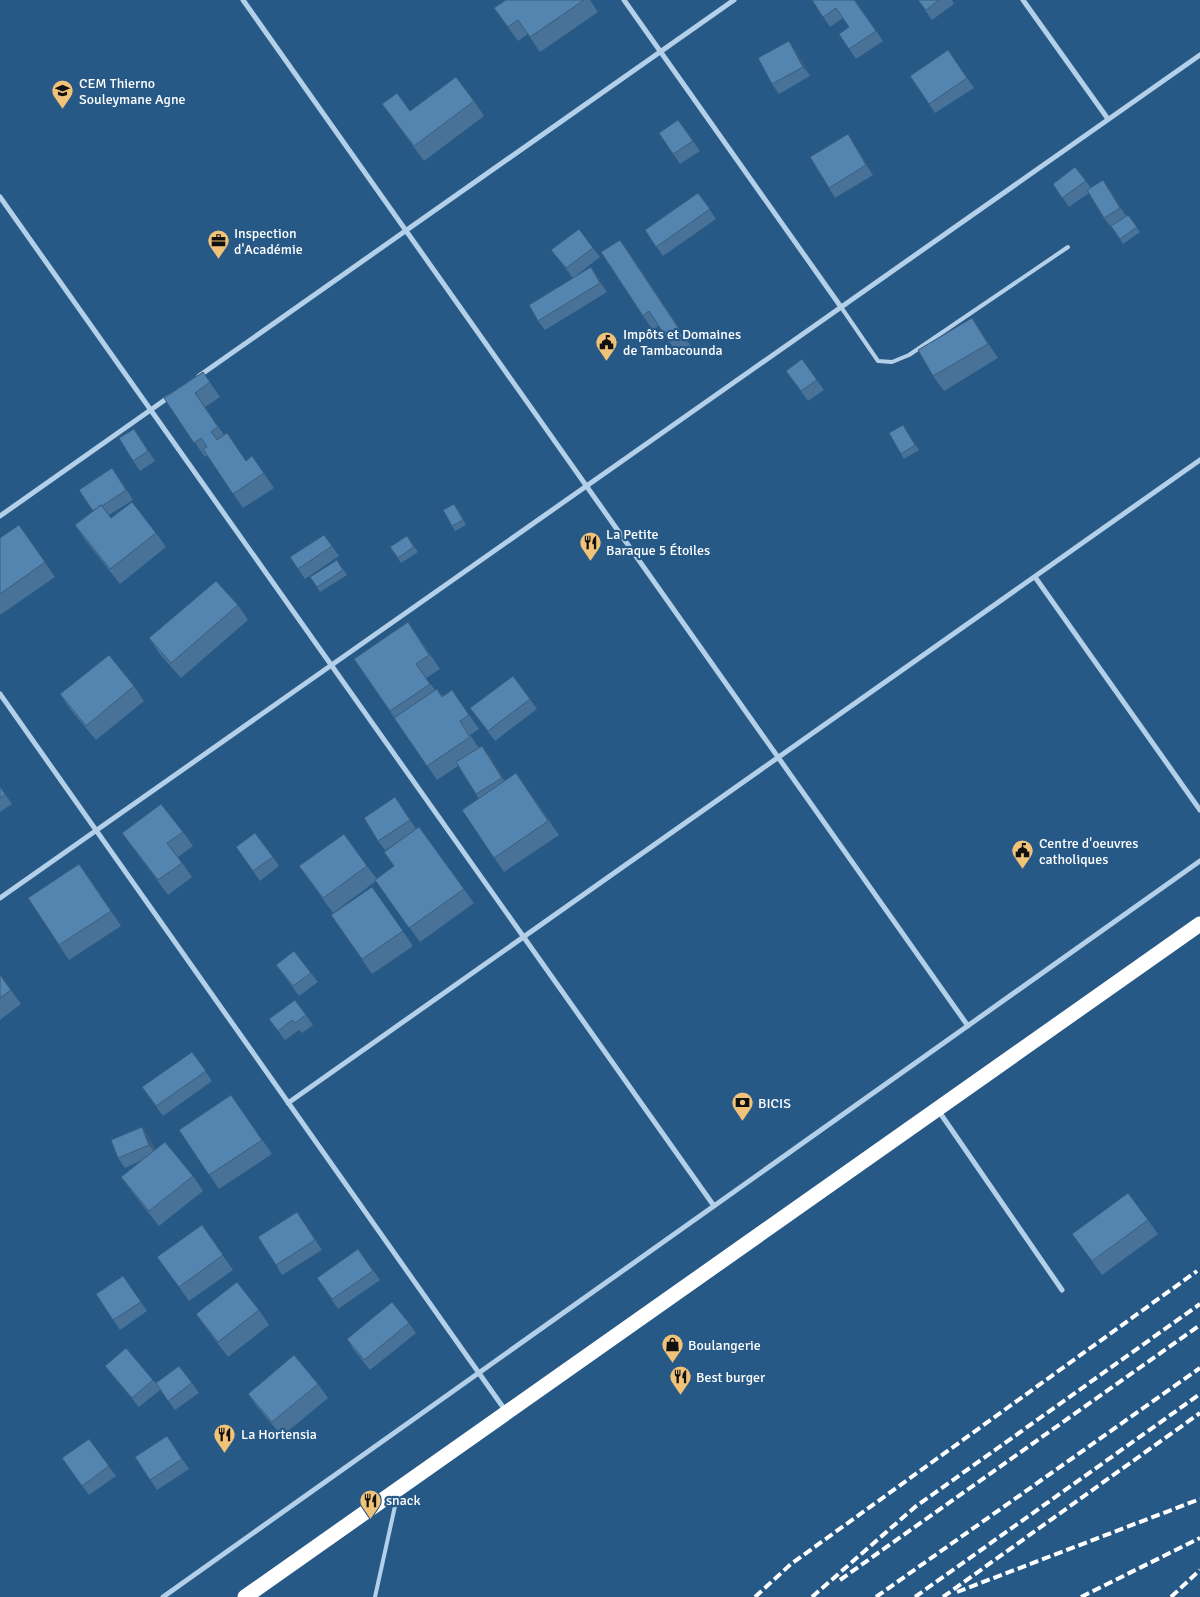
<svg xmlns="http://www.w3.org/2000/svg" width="1200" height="1597" viewBox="0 0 1200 1597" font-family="Signika,sans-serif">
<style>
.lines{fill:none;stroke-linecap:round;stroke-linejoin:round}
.lane{stroke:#b3d0e8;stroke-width:4}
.street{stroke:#b3d0e8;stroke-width:5}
.highway{stroke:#fff;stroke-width:15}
.rail{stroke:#fff;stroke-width:4;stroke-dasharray:9 4;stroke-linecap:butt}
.wall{fill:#487297}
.shaded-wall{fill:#3b5d7b}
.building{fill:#5485b0;stroke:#3b5d7b}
.labels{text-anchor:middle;stroke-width:4.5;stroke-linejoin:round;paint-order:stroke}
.poi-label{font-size:14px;fill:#fff;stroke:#275987;text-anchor:start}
</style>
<rect width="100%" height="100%" fill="#275987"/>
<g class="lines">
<!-- lane -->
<path class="lane" d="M841,307l37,54 14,1 17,-7 159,-108
M375,1597l22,-100"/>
<!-- street -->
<path class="street" d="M243,0l725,1026
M624,0l217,307
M1023,0l85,119
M0,197l714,1009
M199,376l535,-376
M0,516l169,-119
M1035,577l165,233
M0,694l505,716
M0,898l1200,-843
M288,1103l912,-643
M938,1110l124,180
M163,1597l1037,-736"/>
<!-- highway -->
<path class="highway" d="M245,1597l955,-673"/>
<!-- rail -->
<path class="rail" d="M840,1580l360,-255
M957,1592l243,-93
M755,1597l36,-33 406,-293
M812,1597l103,-90 285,-203
M876,1597l324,-229
M915,1597l285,-203
M943,1597l257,-184
M1081,1597l119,-59
M1171,1597l29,-27"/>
</g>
<!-- wall -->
<path class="wall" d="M506,0h84l8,12 -58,40 -12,-18 -10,7 -24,-33z
M812,0h43l28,41 -27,18 -17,-25 10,-7 -6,-9 -13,9z
M918,0h34l2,4 -22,16z
M948,50l26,38 -39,25 -6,-9z
M796,51l14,25 -31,18 -7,-10z
M474,101l10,15 -60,45 -42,-57 28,7z
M678,120l22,31 -20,13 -21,-31z
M854,144l19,31 -38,23 -6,-10z
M1086,181l5,7 19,2 16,26 2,-1 12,17 -17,12 -11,-17h-1l-7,-9 -15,-25 -20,14 -16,-23z
M698,193l18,26 -53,37 -18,-26z
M593,248l7,9 -27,21 -22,-28z
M630,254l61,92 -13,9 -19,-29 -6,4 -10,-14z
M598,277l9,15 -62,38 -7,-9z
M972,318l10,15 16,25 -54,33 -11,-15z
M802,359l22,31 -16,11 -22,-30z
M203,372l17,25 -15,10 19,28 22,26 6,-5 22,32 -31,20 -36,-53 -2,2 -41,-59z
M903,425l16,25 -15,9 -3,-5z
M134,429l21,32 -15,10 -7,-10z
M119,478l14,22 -24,15 2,3 45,15 10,14 -46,37 -35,-44 -10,-15 18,-14z
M458,509l8,16 -11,6 -3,-5z
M19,525l36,52 -55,38v-77z
M324,535l15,21 -34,23 -15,-22z
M407,536l11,16 -17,11 -11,-16z
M337,560l10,15 -27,17 -10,-15z
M238,605l10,15 -67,58 -22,-25 -10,-15z
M418,637l22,32 -14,9 9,12 8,6 9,-6 27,39 -9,6 9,13 10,7 16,26 11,-8 43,62 -55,37 -42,-62 17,-11 -21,-33 -21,14 -83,-121z
M513,676l24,33 -42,32 -25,-33z
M134,686l10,15 -48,39 -26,-31 -10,-15z
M0,787l12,17 -12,8z
M395,797l21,32 3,-2 55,76 -54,39 -44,-61 -43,32 -34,-47h68l10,13 17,-13 6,-25 -15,9 -7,-9z
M183,832l10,14 -15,11 14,20 -24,18 -46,-62z
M236,847l37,10 6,9 -19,15z
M89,878l32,48 -52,34 -10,-15z
M372,887l41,59 -41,28 -41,-59z
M276,965l35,8 7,9 -19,14z
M0,975l21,29 -21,16z
M306,1015l7,10 -11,8 -3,-3 -14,10 -16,-21z
M192,1052l20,29 -49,35 -21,-29z
M231,1095l41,59 -53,35 -40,-59z
M142,1127l7,10 6,13 38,26 10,15 -44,35 -27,-34 -11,-15 21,-17 -17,8 -7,-10z
M1148,1220l10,14 -56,41 -30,-41z
M304,1222l18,28 -40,25 -6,-10z
M202,1225l31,45 -44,31 -32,-44z
M358,1249l22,31 -42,29 -21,-31z
M123,1276l24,35 -27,19 -24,-36z
M259,1310l10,15 -41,32 -22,-29 -10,-14z
M409,1323l7,10 -46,37 -17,-21 -6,-10z
M105,1366l48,14 3,3h36l7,10 -24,17 -15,-20 -21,17 -27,-32z
M318,1384l10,14 -46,38 -24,-28 -10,-14z
M167,1436l22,33 -32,21 -22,-33z
M89,1439l27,37 -27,19 -27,-37z"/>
<!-- shaded-wall -->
<path class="shaded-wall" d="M789,41l7,10 14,25 -7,-9z
M848,134l6,10 19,31 -7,-10z
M1103,180l7,10 17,27 -7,-9z
M620,240l10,14 61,92 -10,-14z
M591,267l7,10 9,15 -7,-9z
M972,318l10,15 16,25 -10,-14z
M482,746l7,9 20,32 -7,-9z
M142,1127l7,10 7,17 -7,-9z"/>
<!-- building -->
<path class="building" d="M506,0h78l-54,37 -12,-17 -10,7 -14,-19z
M812,0h42l22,31 -27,18 -10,-15 10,-7 -13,-19 -13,9z
M918,0h21l-13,10z
M789,41l14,26 -31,17 -14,-26z
M948,50l19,28 -38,26 -19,-28z
M456,77l18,24 -60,45 -32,-42 15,-11 13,18z
M678,120l15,21 -20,13 -14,-21z
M848,134l18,31 -37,23 -19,-31z
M1075,167l11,14 -24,17 -9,-14z
M1103,180l17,28 -16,10 -17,-28z
M698,193l12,16 -54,38 -11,-17z
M1128,215l9,12 -17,12 -9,-13z
M579,229l14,19 -27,20 -15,-18z
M620,240l61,92 -13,8 -19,-29 -6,5 -42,-64z
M591,267l9,16 -62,38 -9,-16z
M972,318l16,26 -55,32 -15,-26z
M802,359l15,21 -16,11 -15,-20z
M203,372l7,10 -15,11 23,34 -7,5 6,8 10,-7 19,28 6,-5 12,17 -31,21 -30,-45 4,-2 -6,-9 -7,5 -30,-45z
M903,425l12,20 -14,9 -12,-21z
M134,429l14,22 -15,10 -14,-23z
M112,468l14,22 -24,16 -1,-1 -8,6 -14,-21z
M132,502l24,31 -46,36 -35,-44 26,-20 10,13z
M454,504l9,16 -11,6 -9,-16z
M19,525l26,37 -45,32v-56z
M324,535l8,11 -34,23 -8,-12z
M407,536l7,11 -16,11 -8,-11z
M337,560l6,10 -26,17 -7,-10z
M216,581l22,24 -67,58 -22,-25z
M408,622l21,33 -13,9 14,20 -40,27 -36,-52z
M109,655l25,31 -48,40 -26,-32z
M513,676l17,23 -42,32 -18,-23z
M437,689l5,8 10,-7 17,25 -9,6 10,16 -43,29 -33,-48z
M482,746l20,32 -26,16 -20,-32z
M516,773l32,48 -54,37 -32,-48z
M0,787l5,7 -5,4z
M395,797l15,23 -32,21 -14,-23z
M161,804l22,28 -16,11 15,20 -24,17 -36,-47z
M419,827l45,62 -55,39 -34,-48 19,-14 -10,-14z
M255,833l18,24 -20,14 -17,-24z
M344,834l23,32 -44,32 -24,-32z
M79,864l32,47 -52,34 -31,-47z
M372,887l31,44 -41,28 -31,-44z
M294,951l17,22 -18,13 -17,-21z
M0,975l11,15 -11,8z
M295,1000l11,15 -11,8 -3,-3 -14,11 -9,-12z
M192,1052l14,19 -50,35 -14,-19z
M231,1095l31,45 -53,35 -30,-45z
M142,1127l7,18 -31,13 -7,-18z
M165,1142l28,34 -44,35 -28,-34z
M1128,1193l20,27 -56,41 -20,-27z
M297,1212l18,28 -39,25 -18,-28z
M202,1225l21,30 -44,32 -22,-30z
M358,1249l15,22 -41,28 -15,-21z
M123,1276l18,26 -28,18 -17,-26z
M237,1282l22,28 -41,32 -22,-28z
M392,1302l17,21 -45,37 -17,-21z
M126,1348l27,32 -21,18 -27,-32z
M294,1355l24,29 -46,38 -24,-28z
M179,1366l13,17 -24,18 -12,-18z
M167,1436l15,23 -32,21 -15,-23z
M89,1439l20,27 -27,20 -20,-28z"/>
<!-- icons -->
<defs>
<symbol id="school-pin" viewBox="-11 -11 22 30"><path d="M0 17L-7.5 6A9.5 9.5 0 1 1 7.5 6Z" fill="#f0c379" stroke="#275987"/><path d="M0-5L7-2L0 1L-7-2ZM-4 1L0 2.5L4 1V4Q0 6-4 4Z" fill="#111"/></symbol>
<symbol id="office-pin" viewBox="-11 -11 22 30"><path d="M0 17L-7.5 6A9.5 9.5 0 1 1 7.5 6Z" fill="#f0c379" stroke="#275987"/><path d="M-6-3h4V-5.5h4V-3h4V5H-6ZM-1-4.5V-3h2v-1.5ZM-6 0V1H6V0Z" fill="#111"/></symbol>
<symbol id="civic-pin" viewBox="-11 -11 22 30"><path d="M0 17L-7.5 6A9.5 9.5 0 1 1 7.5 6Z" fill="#f0c379" stroke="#275987"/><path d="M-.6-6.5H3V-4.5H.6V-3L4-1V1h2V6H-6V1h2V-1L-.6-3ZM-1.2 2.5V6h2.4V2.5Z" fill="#111"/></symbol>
<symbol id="restaurant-pin" viewBox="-11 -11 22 30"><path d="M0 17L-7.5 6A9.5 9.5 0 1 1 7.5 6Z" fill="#f0c379" stroke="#275987"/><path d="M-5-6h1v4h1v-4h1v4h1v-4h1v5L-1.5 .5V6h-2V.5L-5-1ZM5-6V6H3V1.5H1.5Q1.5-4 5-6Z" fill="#111"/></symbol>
<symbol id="bank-pin" viewBox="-11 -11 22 30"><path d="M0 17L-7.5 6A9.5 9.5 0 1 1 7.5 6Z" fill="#f0c379" stroke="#275987"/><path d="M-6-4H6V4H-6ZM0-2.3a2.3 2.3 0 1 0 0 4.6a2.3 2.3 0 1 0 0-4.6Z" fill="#111"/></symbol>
<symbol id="shop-pin" viewBox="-11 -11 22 30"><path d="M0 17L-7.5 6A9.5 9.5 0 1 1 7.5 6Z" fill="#f0c379" stroke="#275987"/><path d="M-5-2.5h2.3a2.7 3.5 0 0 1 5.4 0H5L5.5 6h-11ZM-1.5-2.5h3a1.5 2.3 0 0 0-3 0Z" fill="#111"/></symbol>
</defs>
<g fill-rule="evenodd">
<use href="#school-pin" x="50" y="78" width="25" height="34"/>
<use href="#office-pin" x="206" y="228" width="25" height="34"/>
<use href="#civic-pin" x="594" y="330" width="25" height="34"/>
<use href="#restaurant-pin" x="578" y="530" width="25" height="34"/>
<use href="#civic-pin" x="1010" y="838" width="25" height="34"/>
<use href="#bank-pin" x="730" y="1090" width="25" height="34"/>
<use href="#shop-pin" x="660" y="1332" width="25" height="34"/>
<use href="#restaurant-pin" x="668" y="1364" width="25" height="34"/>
<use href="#restaurant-pin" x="212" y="1422" width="25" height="34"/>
<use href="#restaurant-pin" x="358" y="1488" width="25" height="34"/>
</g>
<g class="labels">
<!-- poi labels -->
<g class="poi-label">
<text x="79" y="88">CEM Thierno<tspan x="79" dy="16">Souleymane Agne</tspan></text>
<text x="234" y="238">Inspection<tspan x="234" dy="16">d'Académie</tspan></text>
<text x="623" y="339">Impôts et Domaines<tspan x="623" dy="16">de Tambacounda</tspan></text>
<text x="606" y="539">La Petite<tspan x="606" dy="16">Baraque 5 Étoiles</tspan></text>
<text x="1039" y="848">Centre d'oeuvres<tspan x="1039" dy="16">catholiques</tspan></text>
<text x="758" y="1108">BICIS</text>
<text x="688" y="1350">Boulangerie</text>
<text x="696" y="1382">Best burger</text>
<text x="241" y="1439">La Hortensia</text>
<text x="386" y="1505">snack</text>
</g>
</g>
</svg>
